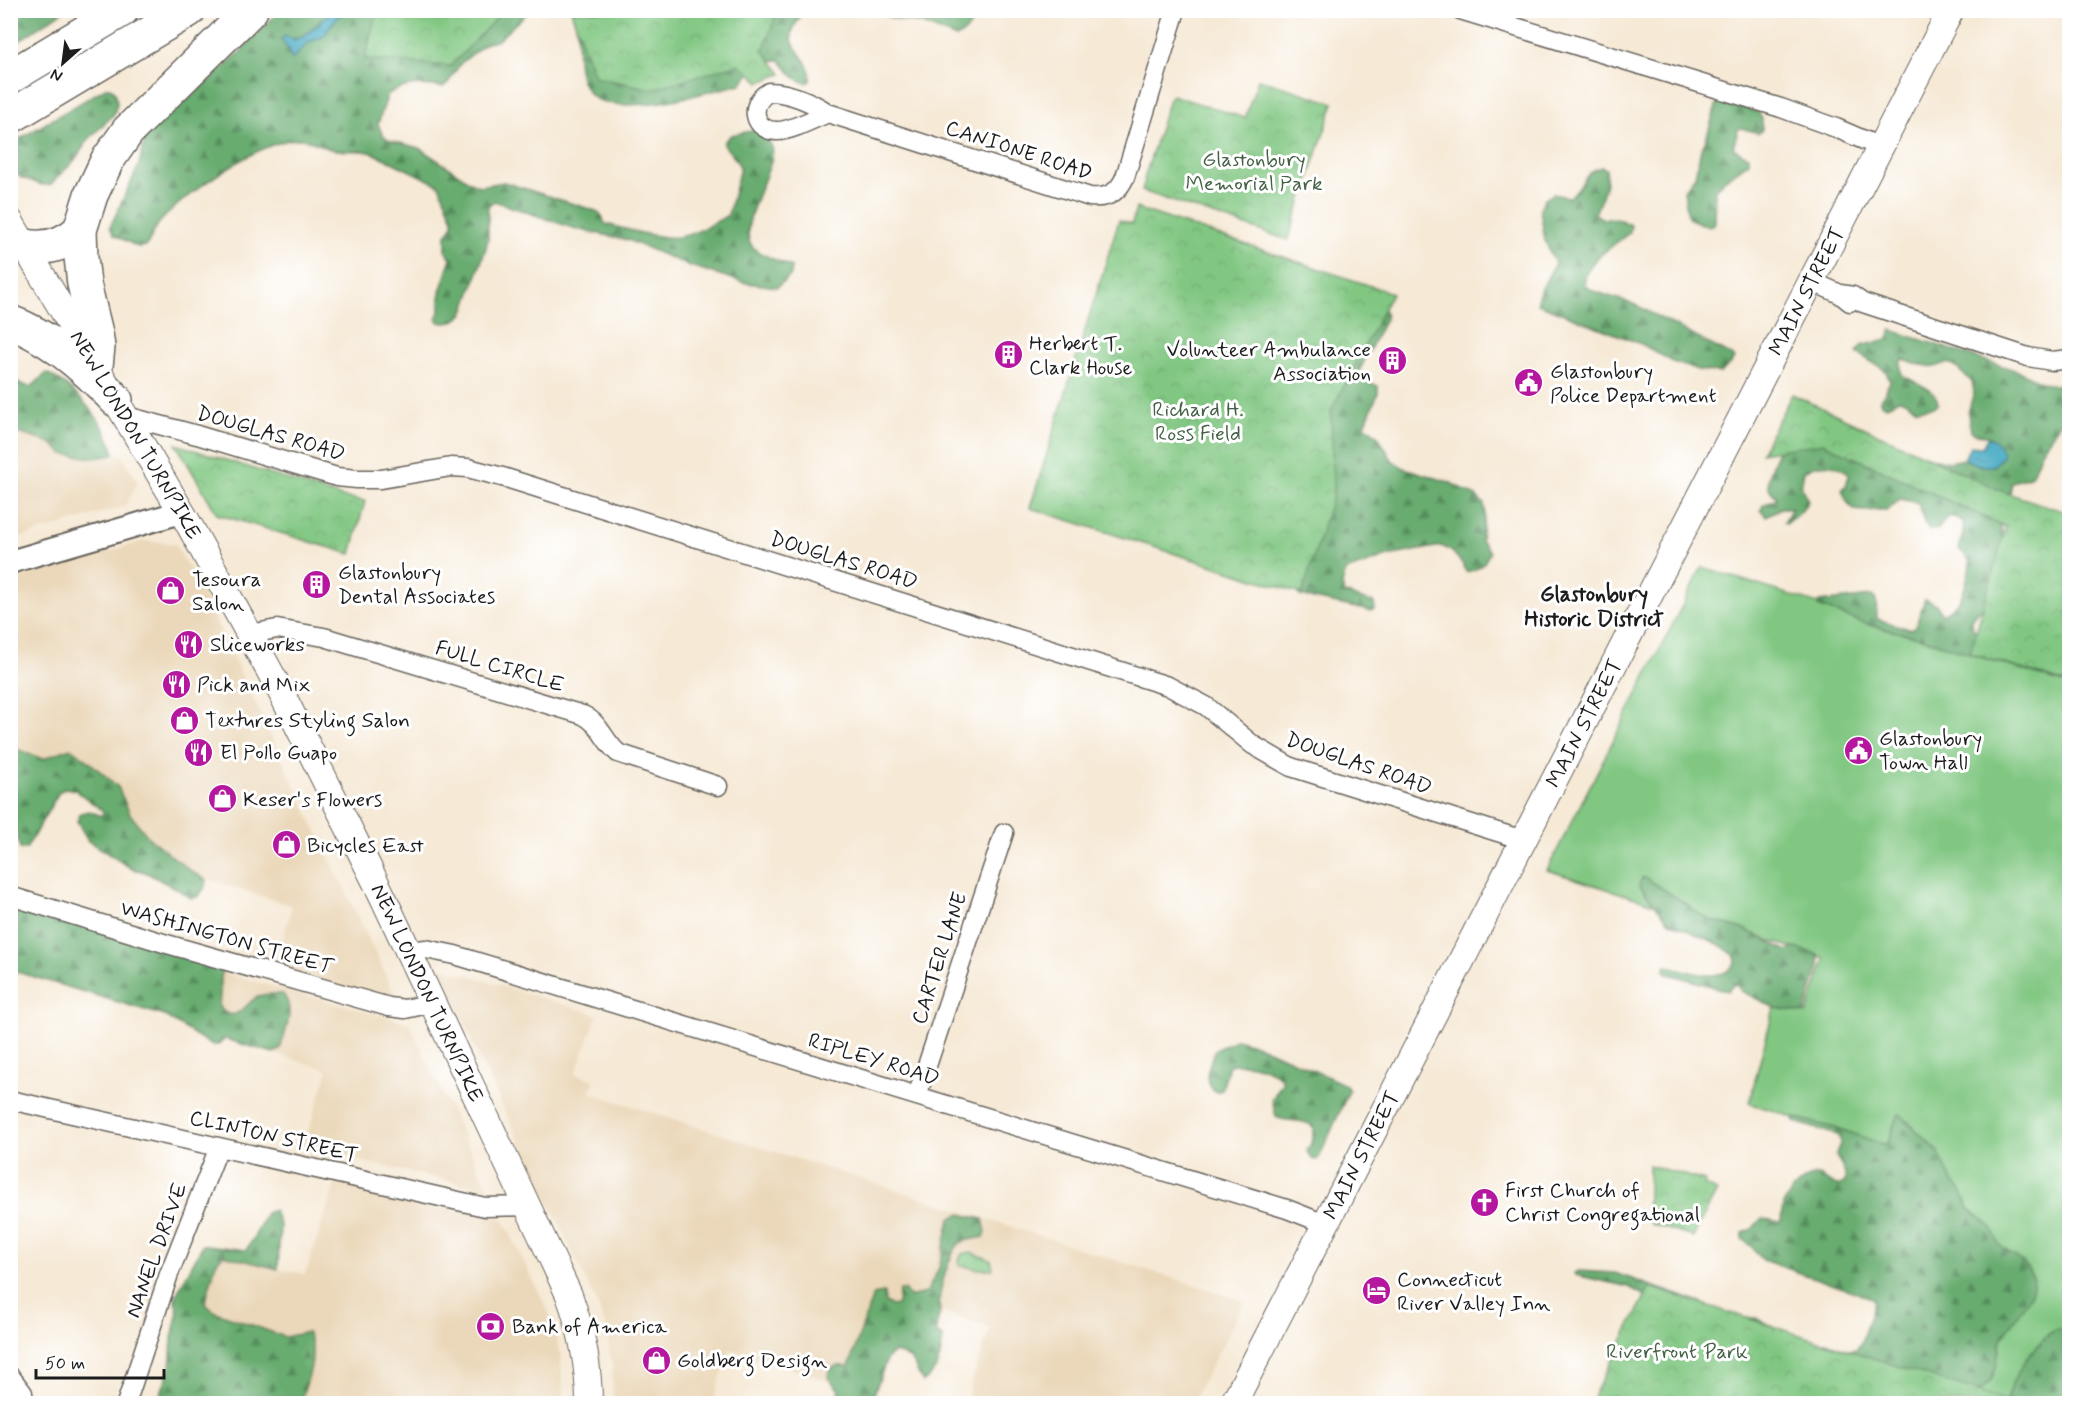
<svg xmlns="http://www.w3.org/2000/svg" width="2080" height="1414" viewBox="0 0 2080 1414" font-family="Mynerve,sans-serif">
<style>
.built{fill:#ebd8ba}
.grass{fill:#81c782;stroke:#4e724f;stroke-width:1.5}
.forest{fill:url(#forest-firs);stroke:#426446;stroke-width:1.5}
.wetland{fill:url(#wetland-marsh);stroke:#4e724f;stroke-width:1.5}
.park{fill:url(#park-crowns);stroke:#4e724f;stroke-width:1.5}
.water{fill:url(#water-ripples);stroke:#2e626e;stroke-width:1.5}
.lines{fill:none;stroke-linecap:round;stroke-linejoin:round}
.minor-casing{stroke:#68645d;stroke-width:21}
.tertiary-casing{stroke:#68645d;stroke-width:26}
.secondary-casing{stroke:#68645d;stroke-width:28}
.motorway-casing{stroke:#68645d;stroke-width:36}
.minor{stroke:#fff;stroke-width:18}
.tertiary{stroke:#fff;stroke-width:22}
.secondary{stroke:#fff;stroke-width:26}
.motorway{stroke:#fff;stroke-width:33}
.labels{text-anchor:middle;stroke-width:6;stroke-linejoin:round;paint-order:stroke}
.street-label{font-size:21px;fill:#1c1c1c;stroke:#fff}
.park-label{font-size:21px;fill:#446045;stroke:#fff}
.poi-label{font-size:21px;fill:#1c1c1c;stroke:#fff;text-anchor:start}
.neighbourhood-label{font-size:22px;font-weight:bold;fill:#1c1c1c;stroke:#fff}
</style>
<defs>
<pattern id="forest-firs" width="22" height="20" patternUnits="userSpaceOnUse" patternTransform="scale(1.5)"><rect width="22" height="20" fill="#68ac70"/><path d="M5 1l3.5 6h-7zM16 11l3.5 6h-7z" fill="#558b5b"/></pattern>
<pattern id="wetland-marsh" width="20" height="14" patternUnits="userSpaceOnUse" patternTransform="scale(1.5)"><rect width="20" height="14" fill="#81c782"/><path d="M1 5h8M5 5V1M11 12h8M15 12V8" fill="none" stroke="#6faa70"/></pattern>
<pattern id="park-crowns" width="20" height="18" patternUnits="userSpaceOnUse" patternTransform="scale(1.5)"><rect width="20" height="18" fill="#81c782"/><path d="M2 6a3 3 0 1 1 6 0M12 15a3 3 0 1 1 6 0" fill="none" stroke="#6faa70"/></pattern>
<pattern id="water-ripples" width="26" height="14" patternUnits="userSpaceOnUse" patternTransform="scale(1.5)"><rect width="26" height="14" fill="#41a8c1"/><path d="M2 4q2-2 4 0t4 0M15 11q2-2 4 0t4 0" fill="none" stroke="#36889c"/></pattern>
</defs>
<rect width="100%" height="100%" fill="#fff"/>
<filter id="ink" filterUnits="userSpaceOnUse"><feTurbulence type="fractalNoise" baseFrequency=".0167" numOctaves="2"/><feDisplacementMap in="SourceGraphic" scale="12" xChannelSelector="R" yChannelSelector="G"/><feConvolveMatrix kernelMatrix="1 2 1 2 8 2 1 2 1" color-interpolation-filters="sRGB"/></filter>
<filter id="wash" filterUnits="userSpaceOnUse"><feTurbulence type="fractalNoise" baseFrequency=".008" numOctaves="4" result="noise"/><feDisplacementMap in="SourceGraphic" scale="24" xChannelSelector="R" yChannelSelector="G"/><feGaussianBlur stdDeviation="1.35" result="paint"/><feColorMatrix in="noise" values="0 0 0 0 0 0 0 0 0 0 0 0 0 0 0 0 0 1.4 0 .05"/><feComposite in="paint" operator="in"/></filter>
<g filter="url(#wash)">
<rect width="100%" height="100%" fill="#f6e9d5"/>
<!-- built -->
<path class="built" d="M10,431l41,12 12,11 46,2 5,-3 7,1 17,28 -13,24 -114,34z
M144,541l31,3 22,38 203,423 -125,-38 17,-61 -88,-28 -13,-7 -42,-33 -19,-24 -12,-27 -102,-38 -6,-8v-161z
M438,966l160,49 -23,59 19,6 -3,13 654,208 -53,102h-227l25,-75 -50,-17 2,-20 9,-32 7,-15 5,-3 15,-2 -28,-20 -11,49 -13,25 -18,4 -4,-7 -6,4 1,8 -2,3 -5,1 -7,-4v-6l-23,35 -13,35 -21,12 6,5 -104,-34 -18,54h-99l-1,-39 -7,-39 -7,-20 -126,-263z
M221,972l188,51 80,167 -186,-42 25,-78 -55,-17 7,-3 10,-41 -30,-14 -21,18 -10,2 -5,-2 -5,-5z
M336,1182l167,37 46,94 6,18 6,26 3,46h-264l11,-34 -4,-36 -21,4 -71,-25 -10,-8 11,-41 7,-8 55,14 27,5z"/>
<!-- grass -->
<path class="grass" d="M1702,567l367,117v719h-56l-141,-45 62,-195 -185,-60 26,-99 32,10 18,-56 -278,-88z"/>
<!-- forest -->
<path class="forest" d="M11,10h52v1l-52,35z
M883,10h96v1c-5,12 -11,21 -23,27l-33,-14 -31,-6 -9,-3z
M279,11h53c-19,16 -23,30 -51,28l8,11 1,7 19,-15 15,-6 11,-16 10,-9h184l-32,30 -11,2 -26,21 -12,19 -5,4c-20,-3 -38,-3 -55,7l-10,30 4,10 7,6 30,8 56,37 6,1 23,-4 92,29 6,5 3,8c19,4 40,11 61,13 21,3 44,-12 62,-22l12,-47 -3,-7 -13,-16v-3l7,-7 25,-5c6,5 13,9 16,17 7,17 -40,82 -18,101 10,9 26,13 38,19l-1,8 -14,12 -31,-4 -56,-17 -62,-26 -52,-11 -82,-28 -6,5v33l-2,9 -21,62c-6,10 -15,15 -26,12l-3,-4 4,-7v-19l11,-34 -5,-6v-17l7,-10v-6l-14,-34 -66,-32c-13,-4 -24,-1 -37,-3 -12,-1 -23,-10 -35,-11 -38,-1 -117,55 -141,83 -6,7 -9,17 -14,24l-8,1 -24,-12 -4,-8 29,-62 4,-20 7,-18 42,-31 47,-43z
M573,11h240l-11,2c-3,6 -9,14 -10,21 -3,14 22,29 18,47l-3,2c-14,-3 -18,-13 -27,-23 -17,0 -29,10 -39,24 -34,8 -119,34 -148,13 -5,-3 -10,-13 -12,-19 -7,-22 0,-46 -8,-67z
M107,87l7,3 2,5 1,9 -3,10 -26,26 -14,21 -24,24h-8l-22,-8 -10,-12 8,-8 1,-5 -3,-3 -5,-1v-4z
M1720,100l38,12 4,7v11l-4,3 -17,-5 -3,2 -5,18 16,9v5l-26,19 -8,9 -1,34 -6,3 -20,-9 -4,-28 11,-14 6,-27 5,-10 11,-36z
M1601,167l5,2c3,15 -6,31 -11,45l8,5 13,-1 15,7 -1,7c-15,14 -49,30 -45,54l9,5 42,14 96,51 2,3 -13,14 -23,-3 -23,-7 -34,-19 -103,-40v-8l17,-33 -10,-22 -5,-32 5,-10 8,-5 16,3c15,-10 14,-25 32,-30z
M1381,302c5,11 7,16 0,25l-22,45 3,7 16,7v7l-13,32 13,11 14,24 12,8 45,14 27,14 8,8 1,6 -4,30 9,12c-6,13 -10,17 -24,20l-4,-9 -12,-13 -9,-4 -53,10 -42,15 -4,13 2,9 30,10 1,6 -5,2 -70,-15 -3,-3v-3l-116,-143z
M1891,330l127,41 25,12 12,2 14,-4v34l-7,5 -21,32 -9,22 -3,3 -17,5 -3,17 -90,-45 29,8 16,-3 29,7 10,-10 -14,-19 -15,-4 -4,-3 -2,-17 6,-21 -2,-10 -19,-17 -6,-2 -12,4 -20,-3 -12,-5 -2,3v11l4,4c11,6 33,12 33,27l-5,3 -16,2 -14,-9 -5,-1 -11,7 -6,-2v-4l9,-19 -5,-11 -28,-17 4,-7 27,-7z
M11,347c12,16 -11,34 20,40l16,-14c28,15 59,48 67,80l-5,3 -16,2 -30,-4 -12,-11 -40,-12z
M1787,436l48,8 32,20 44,17 90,44 3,20 -16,58 -13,12 -3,6 1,8 8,4 88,29v23l-151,-48 -46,-11 -54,-20 1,-4 53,-6 4,4 1,19 32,10 5,-1 2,-3 9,-26 11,5 6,10c18,-9 22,-20 26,-39 1,-5 3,-10 1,-15 -2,-4 -7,-8 -10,-11 3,-14 13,-33 -11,-32l-10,12 -8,1 -6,-7 -6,-20 -18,-4 -12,11c-26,-2 -36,11 -46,-21l4,-3 3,-12c-13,-12 -30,-12 -45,-3l-3,15 7,15 -7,11 -15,11 -2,-1 8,-14h-11l-15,8 -5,-6 2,-5 13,-6v-2c-3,-4 -7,-7 -8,-12 -1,-14 11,-38 19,-49z
M11,741l5,8 27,10 27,-11 15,10 33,29 12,27 19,24 42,33 15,9c1,6 -5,13 -9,17l-7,1 -13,-9 -32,-17 -13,-3 -44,-28 -11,-20 4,-8 8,-2 13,5 1,-5 -28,-21 -9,-2 -7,4 -33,57h-6l-9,-34z
M1642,878h4l42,27 11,9 12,6 35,10 41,21 9,-3 20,6 3,4v7l-14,48 -30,-5 -34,-17 -6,-8 -7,8 -62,-18 -2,-4 2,-3c21,3 58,22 70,-6l-2,-5 -16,-11 -49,-22 -30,-37z
M11,903l211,65 -3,39c17,20 26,-5 40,-11 6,-3 17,-2 24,-2 13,16 2,37 -3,56l-7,3 -48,-14 -7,6h-7l-46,-29 -148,-44 -6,2z
M1237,1039l25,8 84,38 3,6 -30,67 -3,2 -4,-1 -5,-8 6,-12v-13c-15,-9 -22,-2 -37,-9l-4,-18 10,-16 -1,-6c-17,-11 -33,-15 -52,-12l-7,25 -5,2c-17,-8 -8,-27 -2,-42z
M1900,1114l39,39 12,26 10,12 8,17 23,20 7,17 25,18 10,17 -3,15 -31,46 -4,26 -5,13 -10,10 -19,7 -313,-99 -20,-11 -54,-12 -1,-2 4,-2 37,2 80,28 21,9 14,9 26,-1 44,21 26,3 22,8 8,-1 5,-6 13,-41 -2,-4 -109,-38 -11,-13 -10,-8 1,-6 9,-4 10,-11 18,4c3,-6 1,-12 4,-18 5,-13 22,-30 36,-29 8,6 16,15 25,7v-8l-9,-19c1,-8 8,-12 1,-20l-43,-13 -1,-5 50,13 39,14 5,-1c7,-9 5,-23 13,-29z
M274,1210l6,15 -2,44 -55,-14 -7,8 -11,41 11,8 69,25 22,-5c12,23 0,49 -7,71h-143l13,-34 2,-31 6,-27 -3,-10 1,-6 25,-47 2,-3h4l39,5 6,-9 14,-28z
M959,1214l24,5 3,13 -2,5c-8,3 -21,1 -26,8 -9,11 -18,44 -19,58 0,3 1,6 1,9 -1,8 -6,14 -3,22l6,3c-2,18 -4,35 -20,45l-13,-24 -15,-6 -8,6 -16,45h-36l4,-13 -11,-12c0,-13 12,-13 21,-12l24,-71 11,-2 1,9 7,4 5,-1c3,-5 0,-10 3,-15h4l5,7 17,-4 13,-25 11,-49z
M2058,1329l11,1v73l-63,1c0,-19 33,-69 52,-75z"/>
<!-- wetland -->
<path class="wetland" d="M971,1252l20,8 2,9h-16l-18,-4v-5l3,-6z"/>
<!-- park -->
<path class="park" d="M377,11v-1l126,1 -52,55 -86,-7z
M571,11h207l-15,39 19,24 -22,8 -21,-18 -87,25 -57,-12z
M1258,79l76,24 -46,137 -146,-49 3,-11 -1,-1 25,-80 3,-4 73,23z
M1136,208l256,85 -61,118 2,84 -31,99 -272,-86 89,-288 13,4z
M1792,394l209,97 68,22v171l-99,-31 36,-126 -183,-84 -62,10z
M176,444l166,53 23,4 -14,53 -134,-40z
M1649,1165l56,16 -1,4 13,6 -24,46 -42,-13 -4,-5z
M1650,1287l363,116h-423z"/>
<!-- water -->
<path class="water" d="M332,11h13l-10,9 -11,16 -15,6 -17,17 -2,-2 -1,-7 -8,-10 4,-4 10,4c16,-6 25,-19 37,-29z
M1987,438c9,0 15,9 16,18l-10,10h-11l-18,-7 6,-13 12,1z"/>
</g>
<g filter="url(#ink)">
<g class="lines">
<defs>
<path id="minor" d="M1460,10l321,98 55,20 44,19
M769,92c20,0 43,10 59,21 -13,5 -37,18 -50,18 -24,1 -31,-27 -9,-39z
M828,113l262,84c17,2 28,-4 35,-20l51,-167
M1811,281l29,13 10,8
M1840,294l13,2 10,7 165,54 24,4 18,-2
M126,416l71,19 140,42 20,2h24l70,-12 17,1 38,10 662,208 38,20 47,39 38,22 232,73
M250,634l27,-5 47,8 259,78c17,8 21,26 35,38l100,33
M10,896l157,48 222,63 16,2 28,-6
M408,951l18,-2 29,6 832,254 38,15
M917,1096l87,-263
M10,1100l475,107 44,-1
M10,1376l13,17 1,11
M126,1404l43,-130 50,-127"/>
<path id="tertiary" d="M10,562l171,-50"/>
<g id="secondary">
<path id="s1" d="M10,221l177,300 93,169 102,205 187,400c13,36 20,70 20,109"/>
<path id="s2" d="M1233,1404l718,-1394"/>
</g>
<path id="motorway" d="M10,77l112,-67
M10,117l179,-107
M26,246c21,4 39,-2 54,-16
M10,322c41,15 77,47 106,78
M96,366l2,-19 -2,-14 -12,-49 -3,-27 -1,-27 11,-35 16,-34 21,-30 123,-121"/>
</defs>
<!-- minor casing -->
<use href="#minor" class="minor-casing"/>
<!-- tertiary casing -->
<use href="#tertiary" class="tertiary-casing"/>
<!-- secondary casing -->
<use href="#secondary" class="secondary-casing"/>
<!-- motorway casing -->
<use href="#motorway" class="motorway-casing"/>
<!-- minor -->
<use href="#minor" class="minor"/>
<!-- tertiary -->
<use href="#tertiary" class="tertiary"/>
<!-- secondary -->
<use href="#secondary" class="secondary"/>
<!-- motorway -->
<use href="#motorway" class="motorway"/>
</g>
</g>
<!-- icons -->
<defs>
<symbol id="building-disc" viewBox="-11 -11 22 22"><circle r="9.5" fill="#b5179e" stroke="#fff"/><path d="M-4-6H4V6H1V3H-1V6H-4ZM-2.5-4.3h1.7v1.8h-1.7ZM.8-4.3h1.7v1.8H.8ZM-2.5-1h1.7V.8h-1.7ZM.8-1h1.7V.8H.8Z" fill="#fff"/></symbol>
<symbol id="civic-disc" viewBox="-11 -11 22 22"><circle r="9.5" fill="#b5179e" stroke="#fff"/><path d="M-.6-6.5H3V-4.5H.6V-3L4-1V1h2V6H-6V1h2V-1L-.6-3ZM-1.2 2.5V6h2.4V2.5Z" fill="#fff"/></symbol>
<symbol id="shop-disc" viewBox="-11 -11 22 22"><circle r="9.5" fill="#b5179e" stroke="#fff"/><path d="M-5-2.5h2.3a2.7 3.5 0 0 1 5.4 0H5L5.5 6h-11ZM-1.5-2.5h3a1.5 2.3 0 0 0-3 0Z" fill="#fff"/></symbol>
<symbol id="restaurant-disc" viewBox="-11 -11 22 22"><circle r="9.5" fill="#b5179e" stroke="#fff"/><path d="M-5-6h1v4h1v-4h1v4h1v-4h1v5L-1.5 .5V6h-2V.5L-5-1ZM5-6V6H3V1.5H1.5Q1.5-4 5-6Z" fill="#fff"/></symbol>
<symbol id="church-disc" viewBox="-11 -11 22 22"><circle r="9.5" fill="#b5179e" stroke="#fff"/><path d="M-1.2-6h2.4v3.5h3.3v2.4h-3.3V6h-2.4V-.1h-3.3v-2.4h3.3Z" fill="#fff"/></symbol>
<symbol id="hotel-disc" viewBox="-11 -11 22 22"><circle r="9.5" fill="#b5179e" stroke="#fff"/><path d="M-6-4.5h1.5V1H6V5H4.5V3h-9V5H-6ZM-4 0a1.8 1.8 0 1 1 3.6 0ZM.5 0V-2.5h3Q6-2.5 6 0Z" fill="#fff"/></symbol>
<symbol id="bank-disc" viewBox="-11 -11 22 22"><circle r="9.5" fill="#b5179e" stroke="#fff"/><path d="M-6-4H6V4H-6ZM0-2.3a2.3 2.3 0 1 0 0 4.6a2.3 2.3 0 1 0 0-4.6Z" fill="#fff"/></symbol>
</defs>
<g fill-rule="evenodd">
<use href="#building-disc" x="992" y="338" width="33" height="33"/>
<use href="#building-disc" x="1376" y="344" width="33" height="33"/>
<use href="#civic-disc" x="1512" y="366" width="33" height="33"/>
<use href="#building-disc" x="300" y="568" width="33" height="33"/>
<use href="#shop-disc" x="154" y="574" width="33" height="33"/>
<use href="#restaurant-disc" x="172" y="628" width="33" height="33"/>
<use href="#restaurant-disc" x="160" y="668" width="33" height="33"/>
<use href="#shop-disc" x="168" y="704" width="33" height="33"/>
<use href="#civic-disc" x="1842" y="734" width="33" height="33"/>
<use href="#restaurant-disc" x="182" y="736" width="33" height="33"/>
<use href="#shop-disc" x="206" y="782" width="33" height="33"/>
<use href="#shop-disc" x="270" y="828" width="33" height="33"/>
<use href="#church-disc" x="1468" y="1186" width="33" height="33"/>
<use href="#hotel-disc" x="1360" y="1274" width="33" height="33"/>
<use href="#bank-disc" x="474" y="1310" width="33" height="33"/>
<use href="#shop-disc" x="640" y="1344" width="33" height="33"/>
</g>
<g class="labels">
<!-- street labels -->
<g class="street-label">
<text transform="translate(1019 150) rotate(18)" y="7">CANIONE ROAD</text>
<text dy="7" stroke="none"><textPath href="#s2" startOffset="1252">MAIN STREET</textPath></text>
<text transform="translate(271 433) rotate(16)" y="7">DOUGLAS ROAD</text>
<text dy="7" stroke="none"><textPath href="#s1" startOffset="248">NEW LONDON TURNPIKE</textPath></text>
<text transform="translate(844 560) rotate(17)" y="7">DOUGLAS ROAD</text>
<text transform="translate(500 666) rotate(17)" y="7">FULL CIRCLE</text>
<text dy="7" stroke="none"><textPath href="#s2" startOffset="766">MAIN STREET</textPath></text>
<text transform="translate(1359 763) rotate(19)" y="7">DOUGLAS ROAD</text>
<text transform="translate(227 937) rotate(16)" y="7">WASHINGTON STREET</text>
<text transform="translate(939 958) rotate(-72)" y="7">CARTER LANE</text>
<text dy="7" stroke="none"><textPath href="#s1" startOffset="878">NEW LONDON TURNPIKE</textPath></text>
<text transform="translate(874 1059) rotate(17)" y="7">RIPLEY ROAD</text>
<text transform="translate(274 1136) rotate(13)" y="7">CLINTON STREET</text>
<text dy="7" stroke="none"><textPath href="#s2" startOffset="280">MAIN STREET</textPath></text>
<text transform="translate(156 1250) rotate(-70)" y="7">NANEL DRIVE</text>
</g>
<!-- park labels -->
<g class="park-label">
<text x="1254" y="166">Glastonbury<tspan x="1254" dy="24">Memorial Park</tspan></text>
<text x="1198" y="416">Richard H.<tspan x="1198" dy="24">Ross Field</tspan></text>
<text x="1677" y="1358">Riverfront Park</text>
</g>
<!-- poi labels -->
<g class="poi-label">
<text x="1029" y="350">Herbert T.<tspan x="1029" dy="24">Clark House</tspan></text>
<text x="1371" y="356" text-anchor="end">Volunteer Ambulance<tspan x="1371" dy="24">Association</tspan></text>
<text x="1550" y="378">Glastonbury<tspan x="1550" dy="24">Police Department</tspan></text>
<text x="338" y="579">Glastonbury<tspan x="338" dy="24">Dental Associates</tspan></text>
<text x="192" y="586">Tesoura<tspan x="192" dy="24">Salon</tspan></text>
<text x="210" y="651">Sliceworks</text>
<text x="197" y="691">Pick and Mix</text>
<text x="205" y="727">Textures Styling Salon</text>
<text x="1879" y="745">Glastonbury<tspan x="1879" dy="24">Town Hall</tspan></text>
<text x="220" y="759">El Pollo Guapo</text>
<text x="243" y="806">Keser's Flowers</text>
<text x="307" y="852">Bicycles East</text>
<text x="1505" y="1197">First Church of<tspan x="1505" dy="24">Christ Congregational</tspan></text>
<text x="1397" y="1286">Connecticut<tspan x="1397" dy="24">River Valley Inn</tspan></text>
<text x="512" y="1333">Bank of America</text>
<text x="677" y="1367">Goldberg Design</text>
</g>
<!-- neighbourhood labels -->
<g class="neighbourhood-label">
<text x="1594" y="601">Glastonbury<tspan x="1594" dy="25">Historic District</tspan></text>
</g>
</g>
<!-- margin -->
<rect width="2080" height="1414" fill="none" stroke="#fff" stroke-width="36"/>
<!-- north arrow -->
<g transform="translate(63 63) rotate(208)" stroke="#ffffff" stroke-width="4.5" paint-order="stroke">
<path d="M0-4.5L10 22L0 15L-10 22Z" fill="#1c1c1c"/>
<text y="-9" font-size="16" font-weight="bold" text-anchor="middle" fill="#1c1c1c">N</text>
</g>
<!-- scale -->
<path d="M36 1369v9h128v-9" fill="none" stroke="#1c1c1c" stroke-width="3"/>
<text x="45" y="1369" font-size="18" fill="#1c1c1c" stroke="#ffffff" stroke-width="4.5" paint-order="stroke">50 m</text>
</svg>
